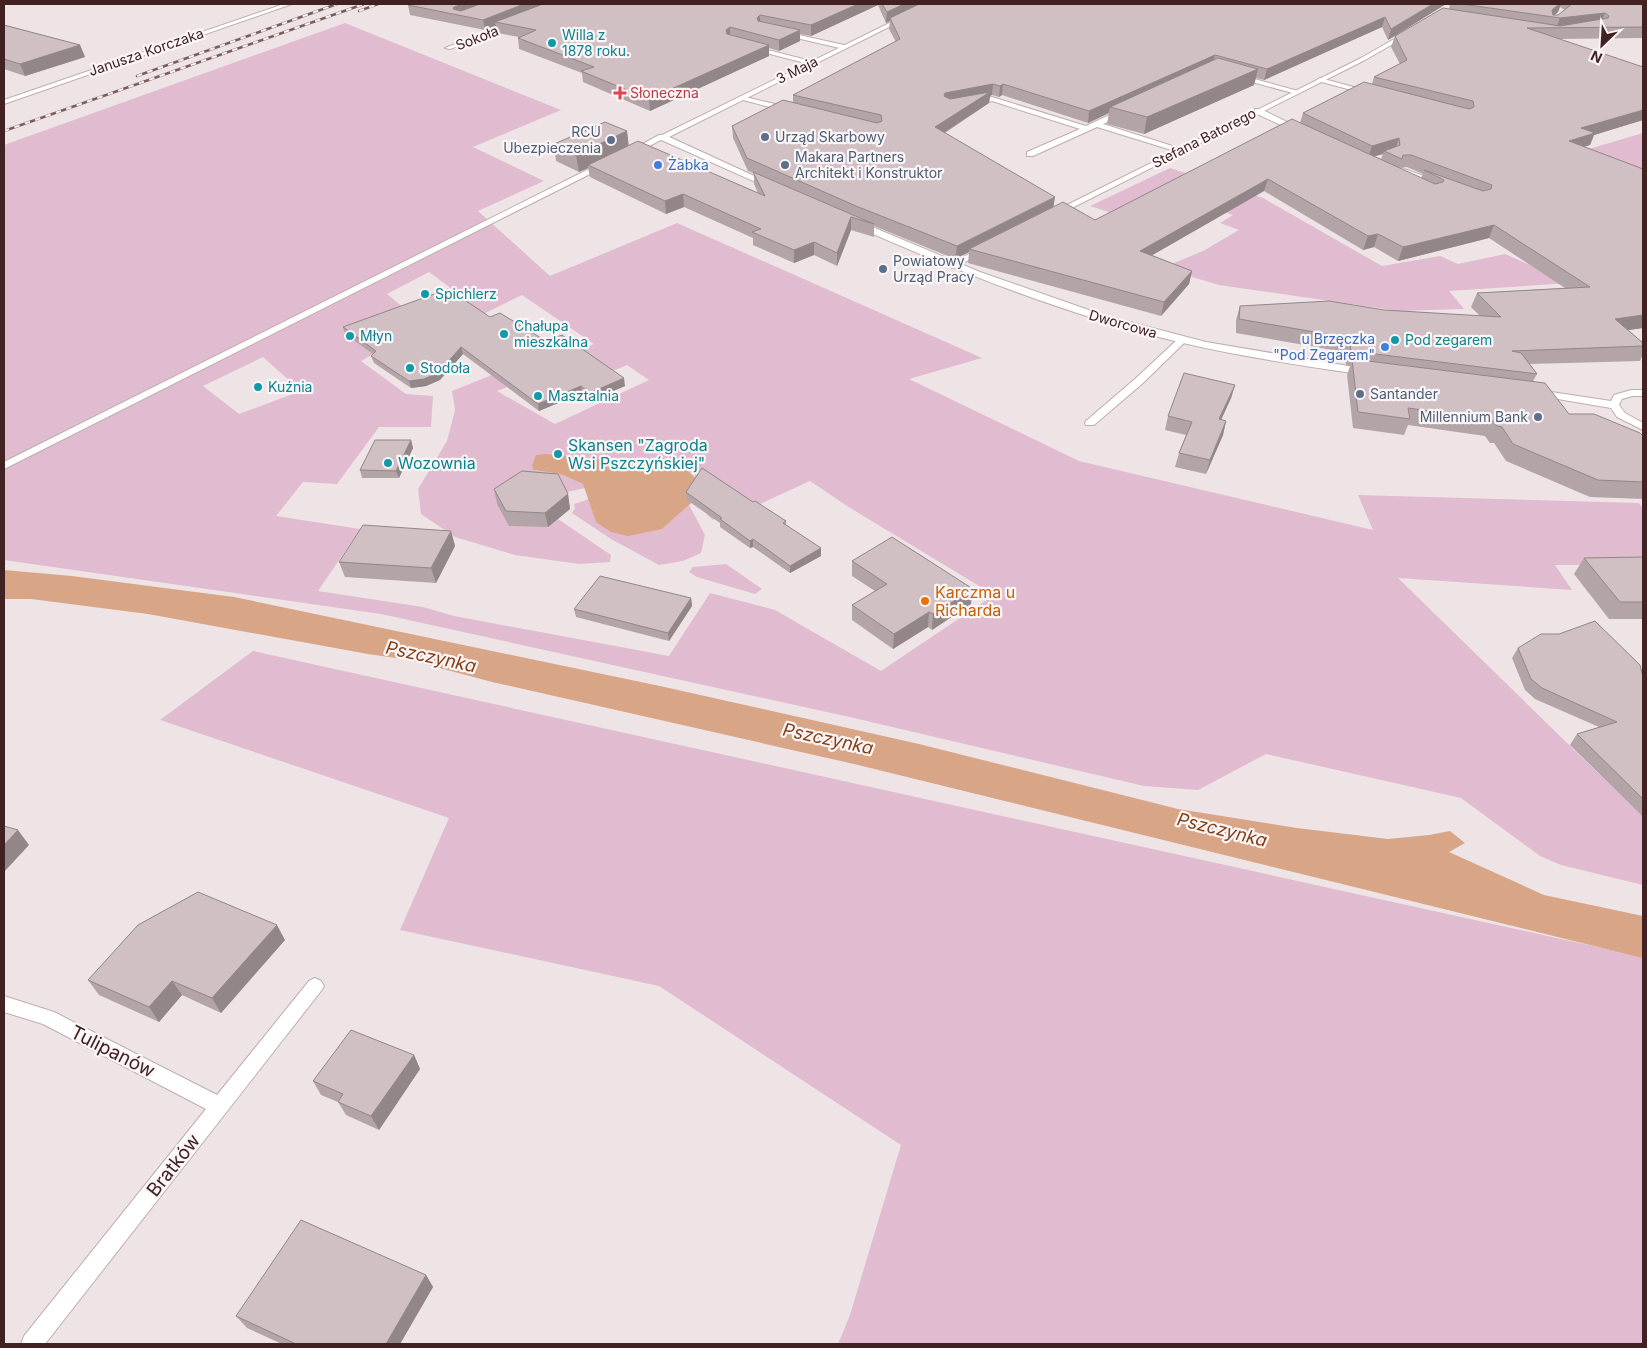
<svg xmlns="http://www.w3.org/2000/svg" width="1647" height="1348" viewBox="0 0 1647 1348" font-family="Inter,sans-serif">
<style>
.green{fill:#e1bbcf;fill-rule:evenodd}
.water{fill:#d8a587}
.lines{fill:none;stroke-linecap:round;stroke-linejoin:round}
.service-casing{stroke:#beadaf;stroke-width:2}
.minor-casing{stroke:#beadaf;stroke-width:2}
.tertiary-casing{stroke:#beadaf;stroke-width:2}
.service{fill:#fff;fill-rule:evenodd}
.minor{fill:#fff;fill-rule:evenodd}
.tertiary{fill:#fff;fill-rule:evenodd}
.rail-casing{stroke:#7d5c5e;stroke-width:2.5}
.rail{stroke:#faf5f6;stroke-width:2;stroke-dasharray:5.5;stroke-linecap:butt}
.wall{fill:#b3a4a8;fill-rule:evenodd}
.shaded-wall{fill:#928688}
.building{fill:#d0bfc3;stroke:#928688}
.culture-dot{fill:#0f9aa8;stroke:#faf5f6;stroke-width:2}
.health-dot{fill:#e0444e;stroke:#faf5f6;stroke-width:2}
.service-dot{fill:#5c6f8a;stroke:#faf5f6;stroke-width:2}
.shop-dot{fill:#3f7fe0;stroke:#faf5f6;stroke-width:2}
.food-dot{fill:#e8710a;stroke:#faf5f6;stroke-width:2}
.labels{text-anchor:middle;stroke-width:4.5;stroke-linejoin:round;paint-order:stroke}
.far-culture-label{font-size:14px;fill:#0d838f;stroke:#faf5f6;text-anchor:start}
.far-street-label{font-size:14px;fill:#422123;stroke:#faf5f6}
.far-health-label{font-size:14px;fill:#be3a42;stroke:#faf5f6;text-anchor:start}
.far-service-label{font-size:14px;fill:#4e5e75;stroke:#faf5f6;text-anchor:start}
.far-shop-label{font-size:14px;fill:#366cbe;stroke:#faf5f6;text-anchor:start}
.culture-label{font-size:16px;fill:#0d838f;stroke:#faf5f6;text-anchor:start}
.food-label{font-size:16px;fill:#c56008;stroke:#faf5f6;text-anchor:start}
.water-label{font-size:18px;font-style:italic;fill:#843f15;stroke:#faf5f6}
.near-street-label{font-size:19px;fill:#422123;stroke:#faf5f6}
</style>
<rect width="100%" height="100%" fill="#eee4e6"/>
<!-- green -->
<path class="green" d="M345,23l216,87 -88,37 71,34 -66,30 72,65 127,-53 305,135 -73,21 170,82 294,69 -15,-35 281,8 4,6v56h-88l17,25 -174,-12 245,239v68l-82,-20 -21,-9 -79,-58 -195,-44 -68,36 -54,-4 -290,-68 -473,-104 -377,-54v-415zM429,272l31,23 -50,18 -23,-19zM522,295l72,49 -46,20 -11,-7 -85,34 3,19 -8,31 -29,48 3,25 34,23 60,18 64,9 31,-2 1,-7 -53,-36 5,-26 22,-5 -2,-4 -23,-10 -26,-4 142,-4 11,4 8,6 2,22 21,4 -11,13 6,5 38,-19 9,3 50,-23 37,25 147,89 -113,76 -106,-61 -65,-17 -41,63 -215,-40 -31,-9 -105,-16 42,-62 -84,-13 27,-34 34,2 42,-57h52l2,-31 -27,-2 -45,-33 44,-25 66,-16zM263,357l38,34 -62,23 -36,-28zM627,365l22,15 -94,44 -58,-33 46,-18 25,17z
M1643,133v48l-71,-27z
M1170,168l93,30 119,68 58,-10 18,8 47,-10 66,29 -122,8 15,18 -65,2 -180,-26 -57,-17 41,-17 36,-21 -19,-7 13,-8 -70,-24 -45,24 -28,-9z
M589,499l7,23 66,7 27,-24 16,30 -4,18 -18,8 -24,4 -48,-26 -39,-26 3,-5 -1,-4z
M726,564l36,25 -7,5 -58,-17 -8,-5 4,-5z
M253,651l1390,306v387h-805l12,-29 51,-170 -242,-159 -259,-56 49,-112 -289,-98z"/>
<!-- water -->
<path class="water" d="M546,454l130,12 11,4 16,15 -6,13 -35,31 -34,7 -17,-4 -15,-10 -13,-38 -23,-10 -26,-4 -2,-4 4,-11z
M4,570l68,6 162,21 426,89 259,58 259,65 119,19 91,11 41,-4 21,-4 15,12 -16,9 95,43 99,21v42l-789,-194 -362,-82 -82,-22 -42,-6 -220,-40 -117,-15h-27z"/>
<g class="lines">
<defs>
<path id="service" d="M781,31l63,14 3,2 -3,2 -65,-15 -1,-1z
M752,46l63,16 1,1 -3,2 -63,-16v-2z
M1236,74l62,17 1,1 -3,2 -62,-17v-2z
M1320,78l52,14 1,1 -3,2 -52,-14 -1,-1z
M741,96l51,12 1,2 -4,2 -50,-13 -1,-1z
M992,97l94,29 36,-17h6v4l-25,11 82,26 -7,2 -81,-25 -64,29h-6v-4l53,-23 -88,-28 -20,4 -4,-2z
M1255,109h6l42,21 -7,2 -41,-19z
M659,135l7,2 -33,18 -7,-2z
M601,163l7,2 -604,304v-7z
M1390,166h6l47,17 -7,2 -46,-15z
M1182,337l3,1v4l-42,41 -49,42h-8l-1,-2 1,-2 49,-42 44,-41z"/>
<path id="minor" d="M284,4h8l-288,100v-4z
M928,4h7l-270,135 -7,-2z
M1410,30l2,3 -47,27 -309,156 -7,-2 312,-156z
M984,246l3,1v4l-32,16 -3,1 -4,-3z
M315,978l6,3 3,5 -3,5 -276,353h-24l3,-8 182,-227 -163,-85 -39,-12v-16l50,16 163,83 92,-114z"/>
<path id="tertiary" d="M513,22l2,3 -65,24 -5,-1z
M659,135h6l109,50 -7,2 -108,-48z
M858,221l122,51 123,43 103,27 160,27 5,3 -5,3c-61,-9 -123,-18 -183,-32 -113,-27 -222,-70 -328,-117l-1,-2z
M1538,390l73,11 3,-6 17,-5h12v6h-11l-10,3 -3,6 6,8 18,10v7l-26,-13 -6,-9 -77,-13 -1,-2z"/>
</defs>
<!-- service casing -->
<use href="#service" class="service-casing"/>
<!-- minor casing -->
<use href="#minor" class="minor-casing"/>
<!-- tertiary casing -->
<use href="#tertiary" class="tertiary-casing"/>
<!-- service -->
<use href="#service" class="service"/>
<!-- minor -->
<use href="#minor" class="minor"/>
<!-- tertiary -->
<use href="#tertiary" class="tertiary"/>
<defs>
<path id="rail" d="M359,11l19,-7
M137,76l200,-72
M4,131l360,-127"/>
</defs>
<!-- rail casing -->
<use href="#rail" class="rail-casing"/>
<!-- rail -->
<use href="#rail" class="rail"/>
</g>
<!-- wall -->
<path class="wall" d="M410,4h1036l-50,31 53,-26 1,-5h193v34l-85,1 85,81 -49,15 -4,10 -6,2 59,181 -15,2 15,13v11l-3,7 -110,3 7,10 -4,7 36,33 74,22v63l-53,-2 -84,-36 -12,-18h-4l-5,-7 -77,-11 -4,10 -51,-7 -6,-53 3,-9 -4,-1 -2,-13 -108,-19v-13l4,-14 144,4 96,6 -9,-9 6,-14 88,-5 -76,-50 -91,23 -24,-14 -11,3 -99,-59 -112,64 40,16 -3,13 -28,32 -193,-53 1,-11 -14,7 -81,-33v11l-23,-7 -14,36 -23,-11 -20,8 -41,-18v-7l-69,-31 -18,7 -76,-37 -2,-9 -9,4 -23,-11 -2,-17 73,-13 1,14 130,48 -4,-9v-11l-6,-2 -15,-33 -1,-12 61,-23v-8l103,-53 -7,-13 1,-8 -4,2 -8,-18 -67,31 -11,-2v7l-21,10 -10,-3v8l-119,55 -67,-29 -1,-9 -63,-24 -1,-11 1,-1 -22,-4 -1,-7 -11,4 -75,-15 -2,-10zM1560,7l5,3 -7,5h-4l4,-3zM1382,27l6,13 7,-4 -4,11 9,17 -26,13 -2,7 -69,29 -3,10 -205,97 -42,-13 -108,-74 44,-30 1,-7 2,-1 7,2 3,-2 86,28 21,-10 -2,11 37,10 110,-49 2,-7 8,2zM1383,154l-2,5 -7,-3zM1407,167l16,7 -2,4 -22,-10z
M4,25l76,20 5,12 -60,19 -21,-7z
M490,317l56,24 79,45 -33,14 -10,-7 -43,18 -76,-57 -23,26 -14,6 -15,2 -37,-25 -3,-7 2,-2 -28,-20 -2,-7z
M1235,385l-4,13 -10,22 5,1 -3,14 -17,39 -31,-7 4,-14 7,-18 -21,-5 3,-14z
M411,440l2,8 -14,30h-37l-2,-8z
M494,489l74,5 2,15 -22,18 -39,-1 -12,-22z
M686,492l67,10 33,19v4l35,31 -31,17 -37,-26 -3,1 -30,-21v-4l-33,-23z
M451,531l4,15 -19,37 -91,-6 -6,-15z
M1643,557v62h-34l-35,-45 10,-16z
M852,561l119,43 -39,26 -4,-3 -35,22 -41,-29v-15l23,-14 -23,-15z
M691,598l1,8 -23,35 -93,-24 -2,-8z
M1518,648l125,29v140l-73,-72 7,-11 22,-7 -64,-28 -10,-9 -13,-32z
M285,940l-64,73 -39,-18 -23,27 -60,-27 -11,-15z
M414,1055l6,14 -41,61 -33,-15 -8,-13 -17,-7 -8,-14z
M426,1275l7,12 -33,57h-118l-35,-16 -11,-12z"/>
<!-- shaded-wall -->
<path class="shaded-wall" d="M462,4h28l-34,10 -2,-7z
M524,4h28l-57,18 1,4 -11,4 -2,-10z
M858,4h20v1l-67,31v-11z
M904,4h20l-34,14v3l-4,2 1,-11z
M1433,4h13l-58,36 3,-11z
M1559,4h2l-3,8 -6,5v-7z
M1605,13l-4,10 -45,5 4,-10z
M760,15v10l-3,-7z
M1385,17l-3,10 -118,53 3,-11z
M730,27v11l-4,3v-11z
M800,30v11l-21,10v-11z
M80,45l5,12 -60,19 -5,-12z
M769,45v11l-119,55 -1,-12z
M1215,55l-3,11 -102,41 -1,6 -21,10 1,-12z
M1258,69l-4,16 -110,49 3,-17z
M993,84l-1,11 -2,1 -1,7 -55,36 1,-12 10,-22 -1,-9 1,-3z
M1003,84l-1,11 -3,2 1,-11z
M1643,110v10l-49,15 -4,10 -27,8 6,-12 12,-13z
M627,131l2,17 -41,17v3l-9,4 -3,-17z
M1399,138l-4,12 -11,1 -1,3 -15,4 4,-12z
M1268,179l-4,12 -127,73 3,-13z
M683,194l1,13 -18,7 -1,-13z
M1055,197l-2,13 -84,39v3l-14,7 2,-13z
M851,217v13l-14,36v-13z
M1494,225l-5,13 -91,23 5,-14z
M1378,234l-4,13 -11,3 5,-14z
M814,242v13l-20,8v-13z
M1192,271l-3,13 -28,32 3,-14z
M1643,315v13l-35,5 7,-14z
M461,347l2,7 -23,26 -14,6 -15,2 -2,-7z
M624,378l1,8 -33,14 -2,-7z
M1235,385l-4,13 -16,35 4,-14z
M581,386l1,7 -43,18 -1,-7z
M1226,421l-3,14 -17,39 4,-14z
M411,440l2,8 -14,30 -3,-7z
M568,494l2,15 -22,18 -3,-14z
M451,531l4,15 -19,37 -5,-15z
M753,539v8l-3,1v-7z
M821,548v8l-31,17v-7z
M973,589l-2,15 -39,26 1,-16z
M691,598l1,8 -23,35 -1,-8z
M929,612l-1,15 -35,22 1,-15z
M18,830l11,15 -25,27v-27z
M277,925l8,15 -64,73 -9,-15z
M172,981l10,14 -23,27 -10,-15z
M414,1055l6,14 -41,61 -8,-14z
M426,1275l7,12 -33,57h-14z"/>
<!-- building -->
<path class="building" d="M410,4h52l-8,3 -1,2 8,2 19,-7h44l-41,16 -75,-15z
M543,4h315l-47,21 -51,-10 -3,3 1,3 42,9 -21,10 -49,-13 -4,3 1,4 42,11 -120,54 -68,-28 13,-4 -76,-29 18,-8 -41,-8z
M882,4h22l-17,8z
M919,4h514l-42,25 -6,-12 -118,52 -52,-14 -126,56 -86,-27 -3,2 -7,-2 -48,9 -1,3 6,3 40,-7 -55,35 120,70 -98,49 -101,-40 -109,-48 -15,-32 51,-26 94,23 5,-2 -1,-6 -88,-20 107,-56 -10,-21z
M1462,4h97l-7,6 1,5h5l14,-11h71v23l-116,1 116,39v43l-62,18 14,5 -26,8 74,28v146l-28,4 28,24v3l-131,5 9,2 16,21 -186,-23 -2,-13 -110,-19 1,-13 89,-5 55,9 117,7 -24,-24 113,-6 -96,-62 -91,22 -25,-13 -10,2 -100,-57 -128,72 52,20 -28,31 -195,-53 94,-47 32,18 197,-101 143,65 8,-2 1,-2 -20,-10 59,21 8,-2 1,-4 -81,-30h-8l-1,4 -18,-8 16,-6 -1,-7 -27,8 -69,-33 61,-31 105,27 5,-2 -1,-6 -99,-24 33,-17 -12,-24 48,-28 117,18 48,-8 1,-2 -4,-3 -45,5z
M4,25l76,20 -60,19 -16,-5z
M1218,58l40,11 -111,48 -37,-10z
M605,122l22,9 -51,24 -22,-11z
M638,141l127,55 -12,-24 121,52 -23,-7 -14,36 -23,-11 -20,8 -42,-18 9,-3 -78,-35 -18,7 -77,-36z
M448,289l42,28 10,-4 46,28 16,-6 62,43 -34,15 -9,-7 -43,18 -77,-57 -23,26 -14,6 -15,2 -38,-25 5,-5 -33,-24z
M1352,359l193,24 24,31h25l46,19 3,3v46l-45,-2 -85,-36 -11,-17 -5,-1 -5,-6 -84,-12 2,11 -52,-7z
M1184,373l51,12 -16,34 7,2 -16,39 -31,-7 13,-31 -24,-6z
M375,440h36l-15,31 -36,-1z
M702,468l51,34 2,-1 31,20 -3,2 38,25 -31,18 -37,-27 -3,2 -30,-22 2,-1 -36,-26z
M522,471l36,3 10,20 -23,19 -39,-2 -12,-22z
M363,525l88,6 -20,37 -92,-6z
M892,537l81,52 -40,25 -4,-2 -35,22 -42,-29 35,-21 -35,-23z
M1643,557v45h-23l-36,-44z
M600,576l91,22 -23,35 -94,-24z
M1595,621l45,44 3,12v122l-66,-65 40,-12 -75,-34 -11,-9 -13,-31 23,-14h18z
M4,826l14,4 -14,15z
M198,892l79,33 -65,73 -40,-17 -23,26 -61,-27 50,-55z
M351,1030l63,25 -43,61 -33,-14 5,-8 -30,-13z
M301,1220l125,55 -40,69h-90l-60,-28z"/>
<!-- markers -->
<g class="culture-dot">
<circle cx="552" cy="43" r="5"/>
<circle cx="425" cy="294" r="5"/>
<circle cx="504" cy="334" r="5"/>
<circle cx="350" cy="336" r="5"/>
<circle cx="1395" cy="340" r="5"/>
<circle cx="410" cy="368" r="5"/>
<circle cx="258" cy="387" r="5"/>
<circle cx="538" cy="396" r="5"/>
<circle cx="558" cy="454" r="5"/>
<circle cx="388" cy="463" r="5"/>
</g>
<path class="health-dot" d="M617.5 85.5h5v5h5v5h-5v5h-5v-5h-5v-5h5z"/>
<g class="service-dot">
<circle cx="765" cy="137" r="5"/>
<circle cx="611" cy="140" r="5"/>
<circle cx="785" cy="165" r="5"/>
<circle cx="883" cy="269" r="5"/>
<circle cx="1360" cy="394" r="5"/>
<circle cx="1538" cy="417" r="5"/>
</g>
<g class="shop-dot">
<circle cx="658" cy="165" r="5"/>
<circle cx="1385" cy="347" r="5"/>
</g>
<circle class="food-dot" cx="925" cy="601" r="5"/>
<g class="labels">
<!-- far-culture labels -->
<g class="far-culture-label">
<text x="562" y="40">Willa z<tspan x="562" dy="16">1878 roku.</tspan></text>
<text x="435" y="299">Spichlerz</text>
<text x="514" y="331">Chałupa<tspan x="514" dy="16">mieszkalna</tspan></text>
<text x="360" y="341">Młyn</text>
<text x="1405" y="345">Pod zegarem</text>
<text x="420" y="373">Stodoła</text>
<text x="268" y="392">Kuźnia</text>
<text x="548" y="401">Masztalnia</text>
</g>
<!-- far-street labels -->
<g class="far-street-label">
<text transform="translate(477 38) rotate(-21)" y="5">Sokoła</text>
<text transform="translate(146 52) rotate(-19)" y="5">Janusza Korczaka</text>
<text transform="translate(797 70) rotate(-26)" y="5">3 Maja</text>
<text transform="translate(1204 138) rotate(-27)" y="5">Stefana Batorego</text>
<text transform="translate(1123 324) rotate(16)" y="5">Dworcowa</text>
</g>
<!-- far-health labels -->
<g class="far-health-label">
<text x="630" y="98">Słoneczna</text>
</g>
<!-- far-service labels -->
<g class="far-service-label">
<text x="601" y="137" text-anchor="end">RCU<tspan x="601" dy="16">Ubezpieczenia</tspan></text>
<text x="775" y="142">Urząd Skarbowy</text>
<text x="795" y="162">Makara Partners<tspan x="795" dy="16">Architekt i Konstruktor</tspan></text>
<text x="893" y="266">Powiatowy<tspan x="893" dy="16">Urząd Pracy</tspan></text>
<text x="1370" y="399">Santander</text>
<text x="1528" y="422" text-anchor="end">Millennium Bank</text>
</g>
<!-- far-shop labels -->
<g class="far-shop-label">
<text x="668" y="170">Żabka</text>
<text x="1375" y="344" text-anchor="end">u Brzęczka<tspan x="1375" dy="16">"Pod Zegarem"</tspan></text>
</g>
<!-- culture labels -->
<g class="culture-label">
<text x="568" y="451">Skansen "Zagroda<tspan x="568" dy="18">Wsi Pszczyńskiej"</tspan></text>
<text x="398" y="469">Wozownia</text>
</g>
<!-- food labels -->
<g class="food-label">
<text x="935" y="598">Karczma u<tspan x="935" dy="18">Richarda</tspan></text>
</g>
<!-- water labels -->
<g class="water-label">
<text transform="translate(431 657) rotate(12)" y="6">Pszczynka</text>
<text transform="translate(828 739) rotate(12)" y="6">Pszczynka</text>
<text transform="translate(1222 830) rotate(14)" y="6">Pszczynka</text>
</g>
<!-- near-street labels -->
<g class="near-street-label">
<text transform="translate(113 1051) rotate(27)" y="7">Tulipanów</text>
<text transform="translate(173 1165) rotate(-52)" y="7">Bratków</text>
</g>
</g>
<!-- border -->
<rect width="1647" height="1348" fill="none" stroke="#422123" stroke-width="10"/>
<!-- north arrow -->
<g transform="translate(1602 45) rotate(205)" stroke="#faf5f6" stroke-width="4" paint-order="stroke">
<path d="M0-4L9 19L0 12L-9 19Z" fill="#422123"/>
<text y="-8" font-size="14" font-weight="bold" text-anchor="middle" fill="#422123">N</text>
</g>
</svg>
